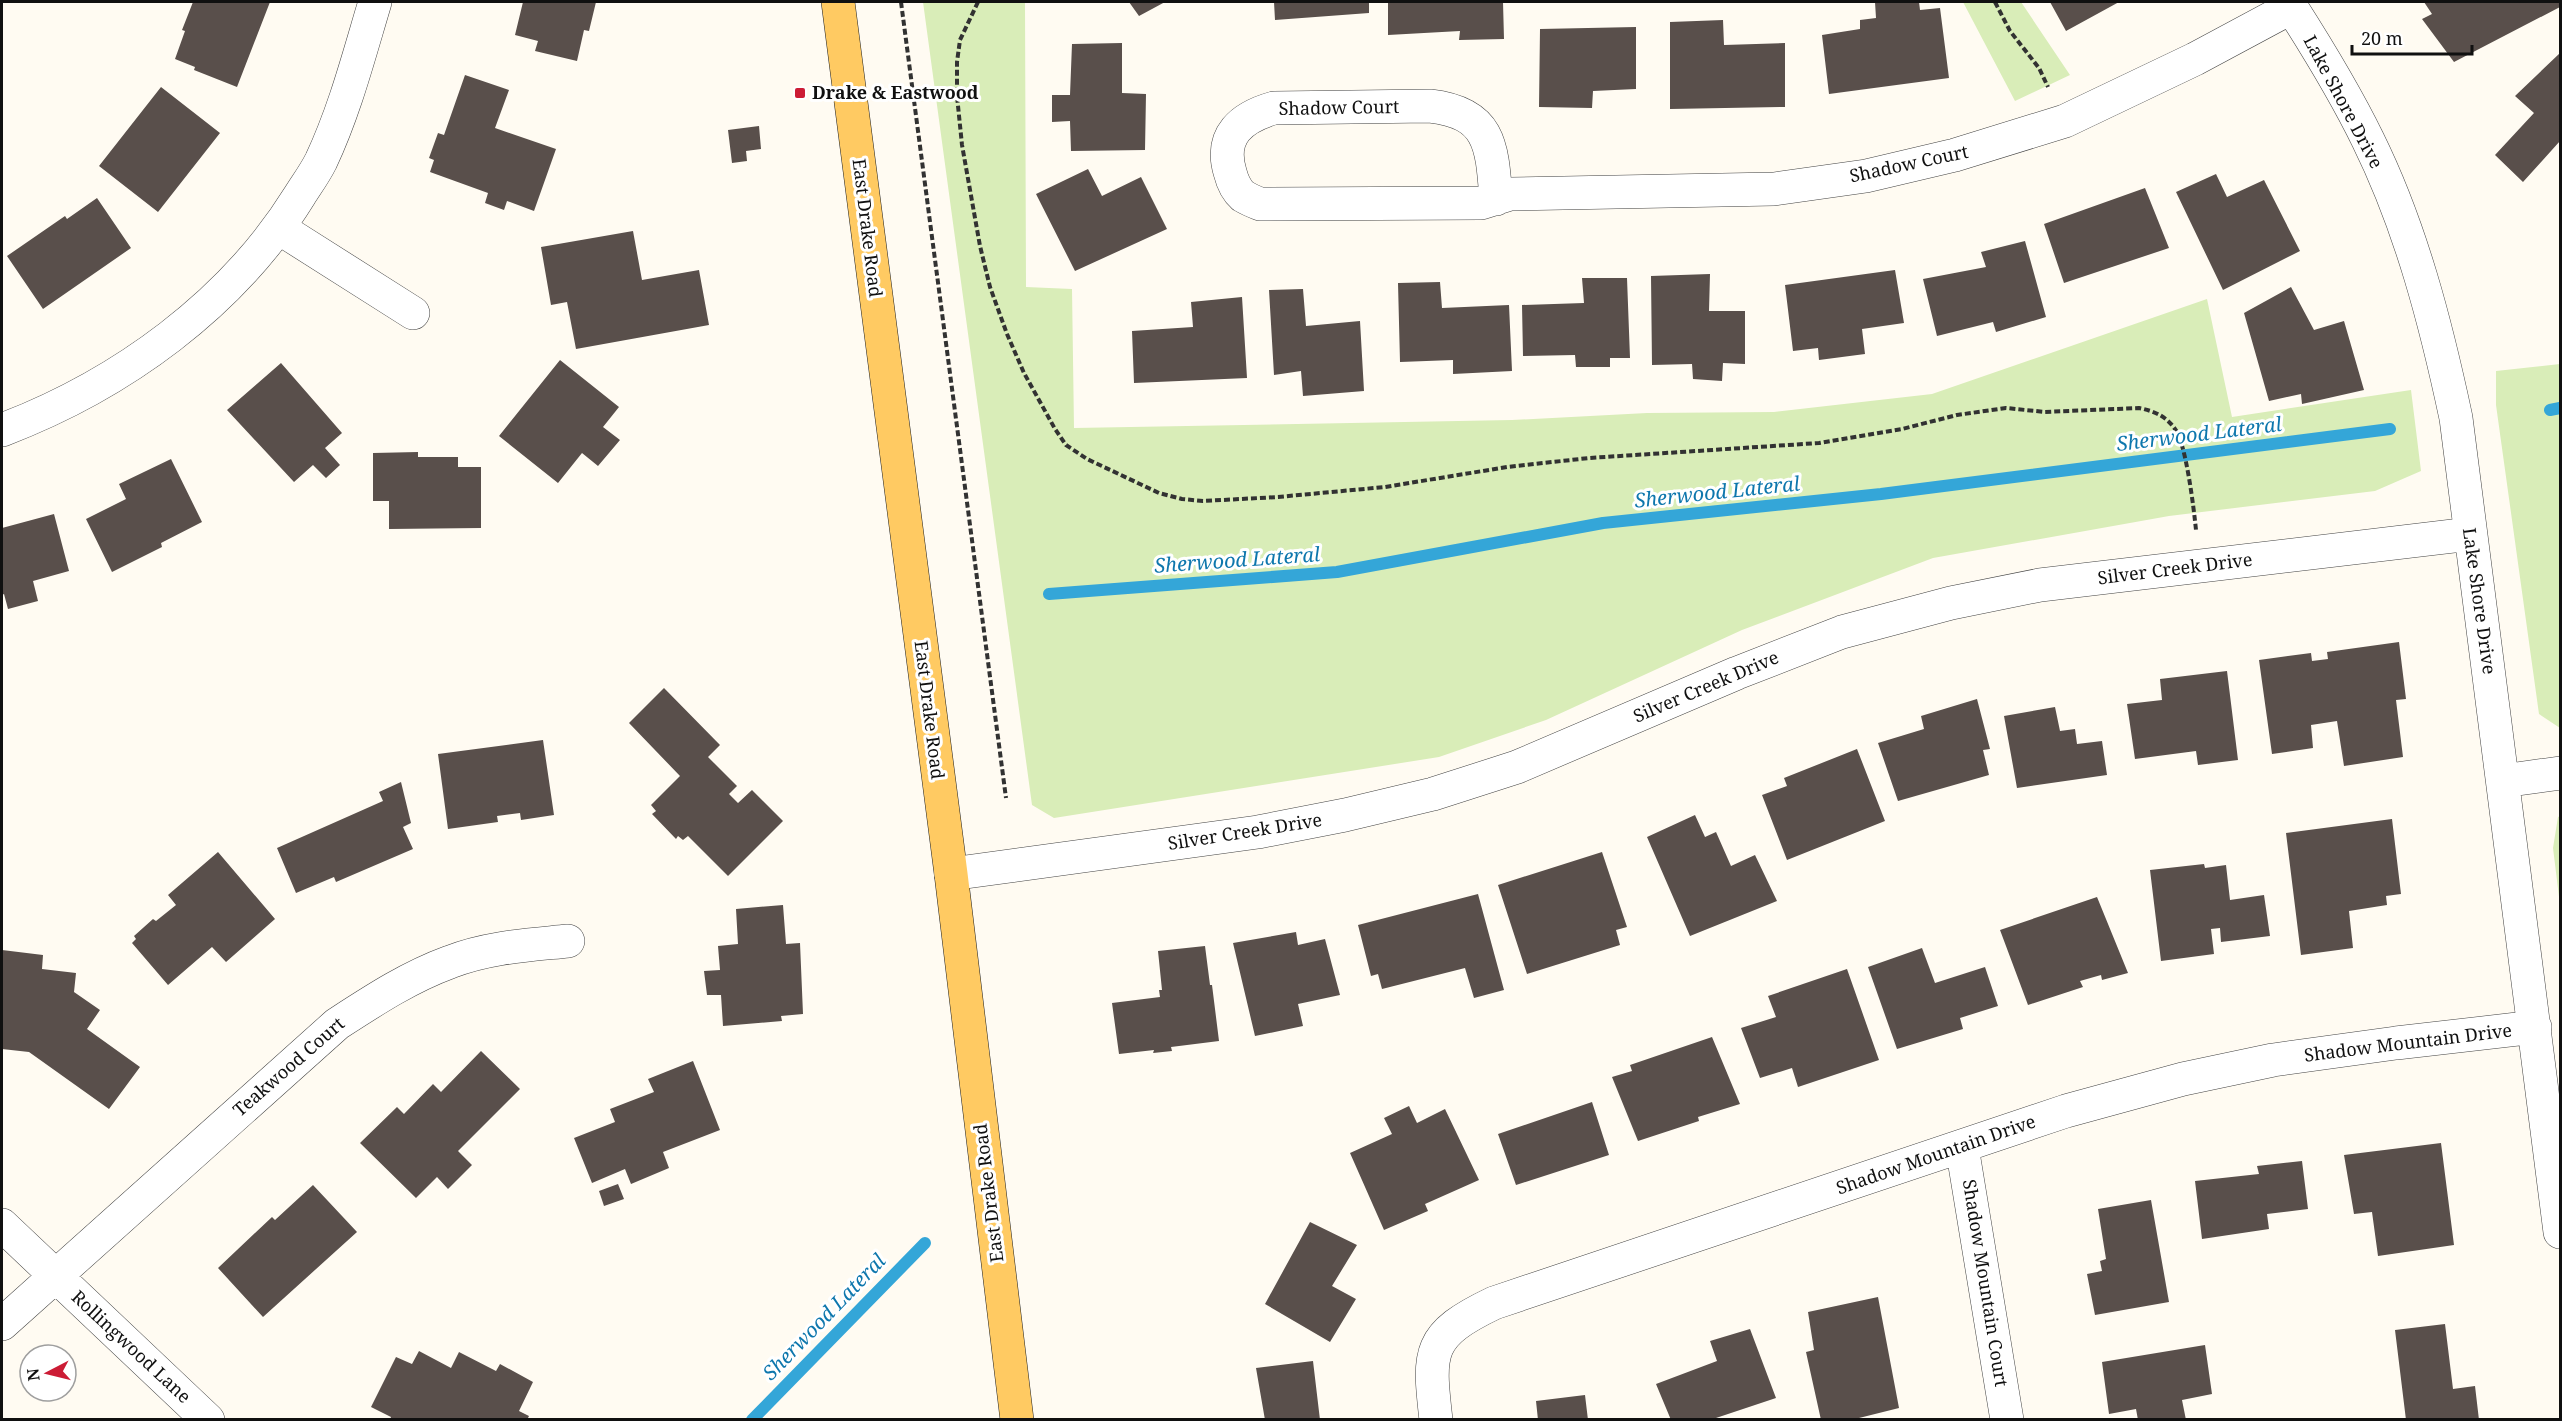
<svg xmlns="http://www.w3.org/2000/svg" width="2562" height="1421" viewBox="0 0 2562 1421" font-family="'Noto Serif',serif">
<style>
.green{fill:#d9edb8}
.lines{fill:none;stroke-linecap:round;stroke-linejoin:round}
.stream{stroke:#34a6d8;stroke-width:12}
.building{fill:#594f4b}
.minor-casing{stroke:#434343;stroke-width:34}
.major-casing{stroke:#212121;stroke-width:34}
.path{stroke:#323232;stroke-width:4;stroke-dasharray:6 3;stroke-linecap:butt}
.minor{stroke:#fff;stroke-width:33}
.major{stroke:#ffca62;stroke-width:33}
.poi-dot{fill:#cc1c35;stroke:#fff;stroke-width:2}
.labels{text-anchor:middle;stroke-width:6;stroke-linejoin:round;paint-order:stroke}
.poi-label{font-size:18px;font-weight:bold;fill:#101010;stroke:#fff;text-anchor:start}
.street-label{font-size:18px;fill:#101010;stroke:#fff}
.water-label{font-size:20px;font-style:italic;fill:#0e77ad;stroke:#fff}
</style>
<rect width="100%" height="100%" fill="#fffbf2"/>
<!-- green -->
<path class="green" d="M923,2h102l1,285 46,2 2,139 438,-8 135,-7 127,-1 158,-18 275,-95 25,118 179,-27 10,81 -46,20 -206,25 -236,42 -191,72 -196,90 -107,37 -385,61 -22,-13z
M1963,2h58l49,73 -55,26z
M2560,364v364l-21,-14 -43,-309v-34z
M2560,816v89l-7,-57 5,-31z"/>
<g class="lines">
<!-- stream -->
<path class="stream" d="M2550,410l10,-2
M1049,594l288,-22 266,-49 278,-29 509,-65
M752,1420l173,-177"/>
</g>
<!-- building -->
<path class="building" d="M193,2h77l-33,85 -43,-17 1,-3 -20,-8 10,-28 -3,-1z
M523,2h73l-7,29 -5,-1 -7,31 -42,-10 3,-10 -23,-6z
M1129,2h36l-26,14z
M1274,2h95v11l-94,7z
M1388,2h115l1,37 -45,1 1,-9 -72,4z
M1875,2h44l1,8 20,-2 9,70 -120,16 -7,-59 38,-6v-9l16,-2z
M2050,2h69l-53,29z
M2424,2h136v5l-106,55 -32,-43 10,-5z
M1723,20l1,25 61,-2v64l-115,2v-87z
M1636,27v62l-43,2 -1,17 -53,-1 1,-78z
M1122,43v50l24,1 -1,56 -74,1 -1,-30 -18,1v-27h18l2,-51z
M2560,53v88l-37,41 -28,-27 39,-42 -19,-17z
M465,75l44,15 -14,38 61,21 -22,62 -27,-10 -3,9 -19,-7 3,-10 -58,-21 4,-12 -5,-2 9,-25 6,2z
M161,87l59,46 -62,79 -59,-46z
M759,126l2,23 -15,2 1,10 -15,2 -4,-33z
M1088,169l14,27 39,-19 26,52 -92,42 -39,-77z
M2216,174l11,23 37,-17 36,71 -77,39 -47,-98z
M2145,188l24,60 -105,35 -20,-59z
M97,198l34,50 -88,61 -36,-53 58,-40 2,3z
M633,231l9,49 57,-10 10,55 -133,24 -9,-47 -16,3 -10,-58z
M2025,241l21,76 -50,15 -3,-10 -56,14 -14,-57 63,-12 -5,-15z
M1895,270l9,53 -42,6 3,25 -46,6 -1,-12 -25,3 -8,-66z
M1710,274l-1,37h36v53l-22,-1 -1,18 -29,-2 -1,-15 -40,1 -1,-89z
M1582,278h45l3,80h-20v9h-34l-1,-12 -52,1 -1,-51 62,-2z
M1440,282l2,26 67,-3 3,66 -59,3v-14l-53,2 -2,-79z
M2291,287l23,43 30,-9 20,69 -62,14 -1,-10 -32,7 -25,-88z
M1303,289l3,37 54,-5 4,70 -61,5 -2,-25 -27,4 -5,-85z
M1242,297l5,81 -113,5 -2,-52 61,-4 -2,-25z
M560,360l59,47 -16,20 17,13 -22,26 -16,-13 -24,30 -59,-47z
M281,363l61,70 -17,15 15,17 -14,13 -13,-13 -19,17 -67,-72z
M418,452v5h40v10h23v61l-92,1v-28h-16v-48z
M171,459l31,63 -41,21 1,4 -50,25 -26,-53 40,-20 -7,-15z
M54,514l15,57 -36,10 5,20 -30,8 -4,-15 -2,1v-67z
M2399,642l7,57 -10,1 7,57 -59,9 -7,-45 -26,4 2,23 -41,6 -13,-94 52,-7 1,8 16,-2 -1,-7z
M2227,671l11,89 -40,5 -2,-14 -61,8 -8,-55 35,-4 -2,-21z
M664,688l56,57 -12,12 29,29 -8,8 9,9 14,-13 31,31 -55,55 -40,-40 -5,4 -5,-4 -2,3 -24,-25 4,-3 -5,-6 29,-29 -51,-53z
M1977,699l13,50 -7,1 6,25 -91,26 -20,-58 46,-14 -3,-13z
M2055,707l5,24 15,-2 2,15 25,-3 5,34 -90,13 -13,-72z
M543,740l11,75 -33,5 -1,-7 -23,3 1,6 -50,7 -10,-75z
M1857,749l28,72 -98,39 -25,-65 25,-9 -3,-8z
M401,782l10,41 -8,4 10,22 -77,33 -2,-5 -38,16 -19,-45 106,-47 -4,-9z
M1695,815l10,22 11,-5 15,34 24,-11 22,46 -87,35 -43,-99z
M2392,819l9,75 -15,2 1,9 -38,6 4,37 -52,7 -15,-122z
M218,852l57,67 -49,43 -14,-15 -44,38 -36,-42 4,-4 -2,-3 19,-17 3,2 20,-16 -8,-10z
M1602,852l25,75 -11,3 4,15 -93,29 -29,-89z
M2204,864l1,4 21,-3 4,35 34,-5 6,41 -49,6 -1,-14 -9,1 3,25 -53,7 -11,-91z
M1478,894l26,96 -30,8 -9,-30 -83,21 -4,-15 -7,2 -13,-51z
M2097,897l31,76 -26,7 -1,-5 -21,6 3,6 -55,18 -28,-75z
M783,905l3,39 14,-1 3,71 -22,2 1,5 -59,5 -2,-31h-14l-3,-24 16,-1 -2,-24 20,-2 -2,-35z
M1296,932l2,13 27,-6 15,56 -42,9 5,22 -48,10 -22,-93z
M1205,946l5,39h2l7,56 -48,6 1,4 -19,2 1,-3 -35,4 -7,-51 48,-6 -1,-7h3l-4,-39z
M1922,948l13,35 50,-16 13,39 -38,12 3,11 -66,20 -29,-82z
M2,950l41,5 -1,14 34,4 -2,19 26,18 -13,19 53,38 -31,42 -80,-57 -27,-3z
M1847,969l32,91 -81,27 -6,-19 -32,10 -19,-50 35,-11 -8,-21z
M1712,1037l28,67 -42,13 1,4 -61,20 -26,-64 20,-6 -2,-6z
M481,1051l39,38 -62,62 14,14 -24,24 -11,-12 -21,21 -56,-55 37,-36 7,7 29,-30 8,8z
M693,1061l27,69 -57,22 6,16 -38,16 -6,-15 -33,14 -18,-45 41,-16 -5,-13 44,-17 -6,-13z
M1592,1102l17,53 -93,30 -18,-51z
M1409,1106l8,17 28,-14 34,71 -54,24 3,7 -44,19 -34,-77 42,-19 -8,-16z
M2441,1143l13,102 -76,11 -6,-44 -18,2 -10,-59z
M2302,1161l6,48 -41,5 2,15 -67,10 -7,-58 64,-7 -2,-8z
M618,1184l6,15 -20,7 -5,-15z
M313,1185l44,47 -94,85 -45,-49 54,-51 3,3z
M2151,1200l18,102 -74,13 -8,-41 15,-3 -2,-10 6,-2 -8,-50z
M1310,1222l47,23 -25,41 24,13 -26,43 -65,-38z
M1878,1297l21,111 -48,12h-30l-15,-68 8,-2 -6,-38z
M2445,1324l8,65 22,-3 4,34h-73l-11,-90z
M1750,1329l26,69 -66,22h-39l-15,-36 61,-23 -7,-20z
M2205,1345l7,49 -30,6 4,20h-48l-2,-11 -27,5 -7,-52z
M419,1351l32,17 8,-16 37,19 4,-7 33,18 -14,29 10,5 -2,4h-137l1,-3 -20,-10 25,-50 16,7z
M1313,1361l7,59h-55l-9,-52z
M1585,1395l3,25h-50l-2,-19z"/>
<g class="lines">
<defs>
<path id="minor" d="M2288,2c27,42 58,93 80,138 43,87 68,184 88,278l104,814
M1496,199c-4,-53 -5,-86 -66,-93l-156,2c-32,9 -55,27 -44,64 2,8 6,18 13,24 5,3 12,6 17,8l221,-1 29,-9 264,-5 92,-13 89,-21 110,-34 130,-62 97,-52
M279,228l134,85
M2,430c118,-45 230,-125 298,-235 7,-11 15,-22 21,-34 24,-51 38,-106 54,-159
M2503,781l57,-8
M951,874l307,-42 87,-17 88,-21 84,-27 220,-94 105,-41 109,-29 89,-18 430,-51
M1962,1147l45,273
M2,1225l206,195
M2,1324l335,-300c37,-24 72,-47 113,-62 38,-15 79,-17 118,-21
M1436,1420c-8,-69 -9,-85 58,-117l572,-192 117,-32 90,-19 123,-17 139,-16"/>
<path id="major" d="M838,2l113,872 66,546"/>
</defs>
<!-- minor casing -->
<use href="#minor" class="minor-casing"/>
<!-- major casing -->
<use href="#major" class="major-casing"/>
<!-- path -->
<path class="path" d="M901,2l105,796
M978,2l-18,38 -3,22v34l5,49 18,101 10,41 17,47 17,39 31,56 11,16 21,14 72,34 23,6 21,2 75,-4 107,-10 122,-20 82,-9 230,-15 83,-14 55,-14 49,-7 39,4 94,-4c15,3 27,8 36,21 11,14 19,81 21,101
M1995,2l15,29 29,37 9,19"/>
<!-- minor -->
<use href="#minor" class="minor"/>
<!-- major -->
<use href="#major" class="major"/>
</g>
<!-- markers -->
<rect class="poi-dot" x="794" y="87" width="12" height="12" rx="3"/>
<g class="labels">
<!-- poi labels -->
<g class="poi-label">
<text x="812" y="99">Drake &amp; Eastwood</text>
</g>
<!-- street labels -->
<g class="street-label">
<text transform="translate(2343 102) rotate(62)" y="6">Lake Shore Drive</text>
<text transform="translate(1339 108) rotate(-1)" y="6">Shadow Court</text>
<text transform="translate(1909 164) rotate(-12)" y="6">Shadow Court</text>
<text transform="translate(867 228) rotate(83)" y="6">East Drake Road</text>
<text transform="translate(2175 569) rotate(-7)" y="6">Silver Creek Drive</text>
<text transform="translate(2479 601) rotate(82)" y="6">Lake Shore Drive</text>
<text transform="translate(1706 687) rotate(-23)" y="6">Silver Creek Drive</text>
<text transform="translate(929 710) rotate(83)" y="6">East Drake Road</text>
<text transform="translate(1245 832) rotate(-9)" y="6">Silver Creek Drive</text>
<text transform="translate(2408 1043) rotate(-7)" y="6">Shadow Mountain Drive</text>
<text transform="translate(289 1067) rotate(-41)" y="6">Teakwood Court</text>
<text transform="translate(1936 1155) rotate(-19)" y="6">Shadow Mountain Drive</text>
<text transform="translate(989 1193) rotate(-97)" y="6">East Drake Road</text>
<text transform="translate(1985 1283) rotate(81)" y="6">Shadow Mountain Court</text>
<text transform="translate(131 1347) rotate(43)" y="6">Rollingwood Lane</text>
</g>
<!-- water labels -->
<g class="water-label">
<text transform="translate(2199 434) rotate(-7)" y="7">Sherwood Lateral</text>
<text transform="translate(1717 492) rotate(-6)" y="7">Sherwood Lateral</text>
<text transform="translate(1237 560) rotate(-4)" y="7">Sherwood Lateral</text>
<text transform="translate(824 1317) rotate(-46)" y="7">Sherwood Lateral</text>
</g>
</g>
<!-- border -->
<rect width="2562" height="1421" fill="none" stroke="#101010" stroke-width="6"/>
<!-- north arrow -->
<g transform="translate(48 1373) rotate(263)"><circle r="28" fill="#ffffff" stroke="#9f9f9f" stroke-width="1.5"/>
<path d="M0-4.5L10 22L0 15L-10 22Z" fill="#cc1c35"/>
<text y="-9" font-size="16" font-weight="bold" text-anchor="middle" fill="#101010">N</text>
</g>
<!-- scale -->
<path d="M2352 45v9h120v-9" fill="none" stroke="#101010" stroke-width="3"/>
<text x="2361" y="45" font-size="18" fill="#101010" stroke="#ffffff" stroke-width="4.5" paint-order="stroke">20 m</text>
</svg>
